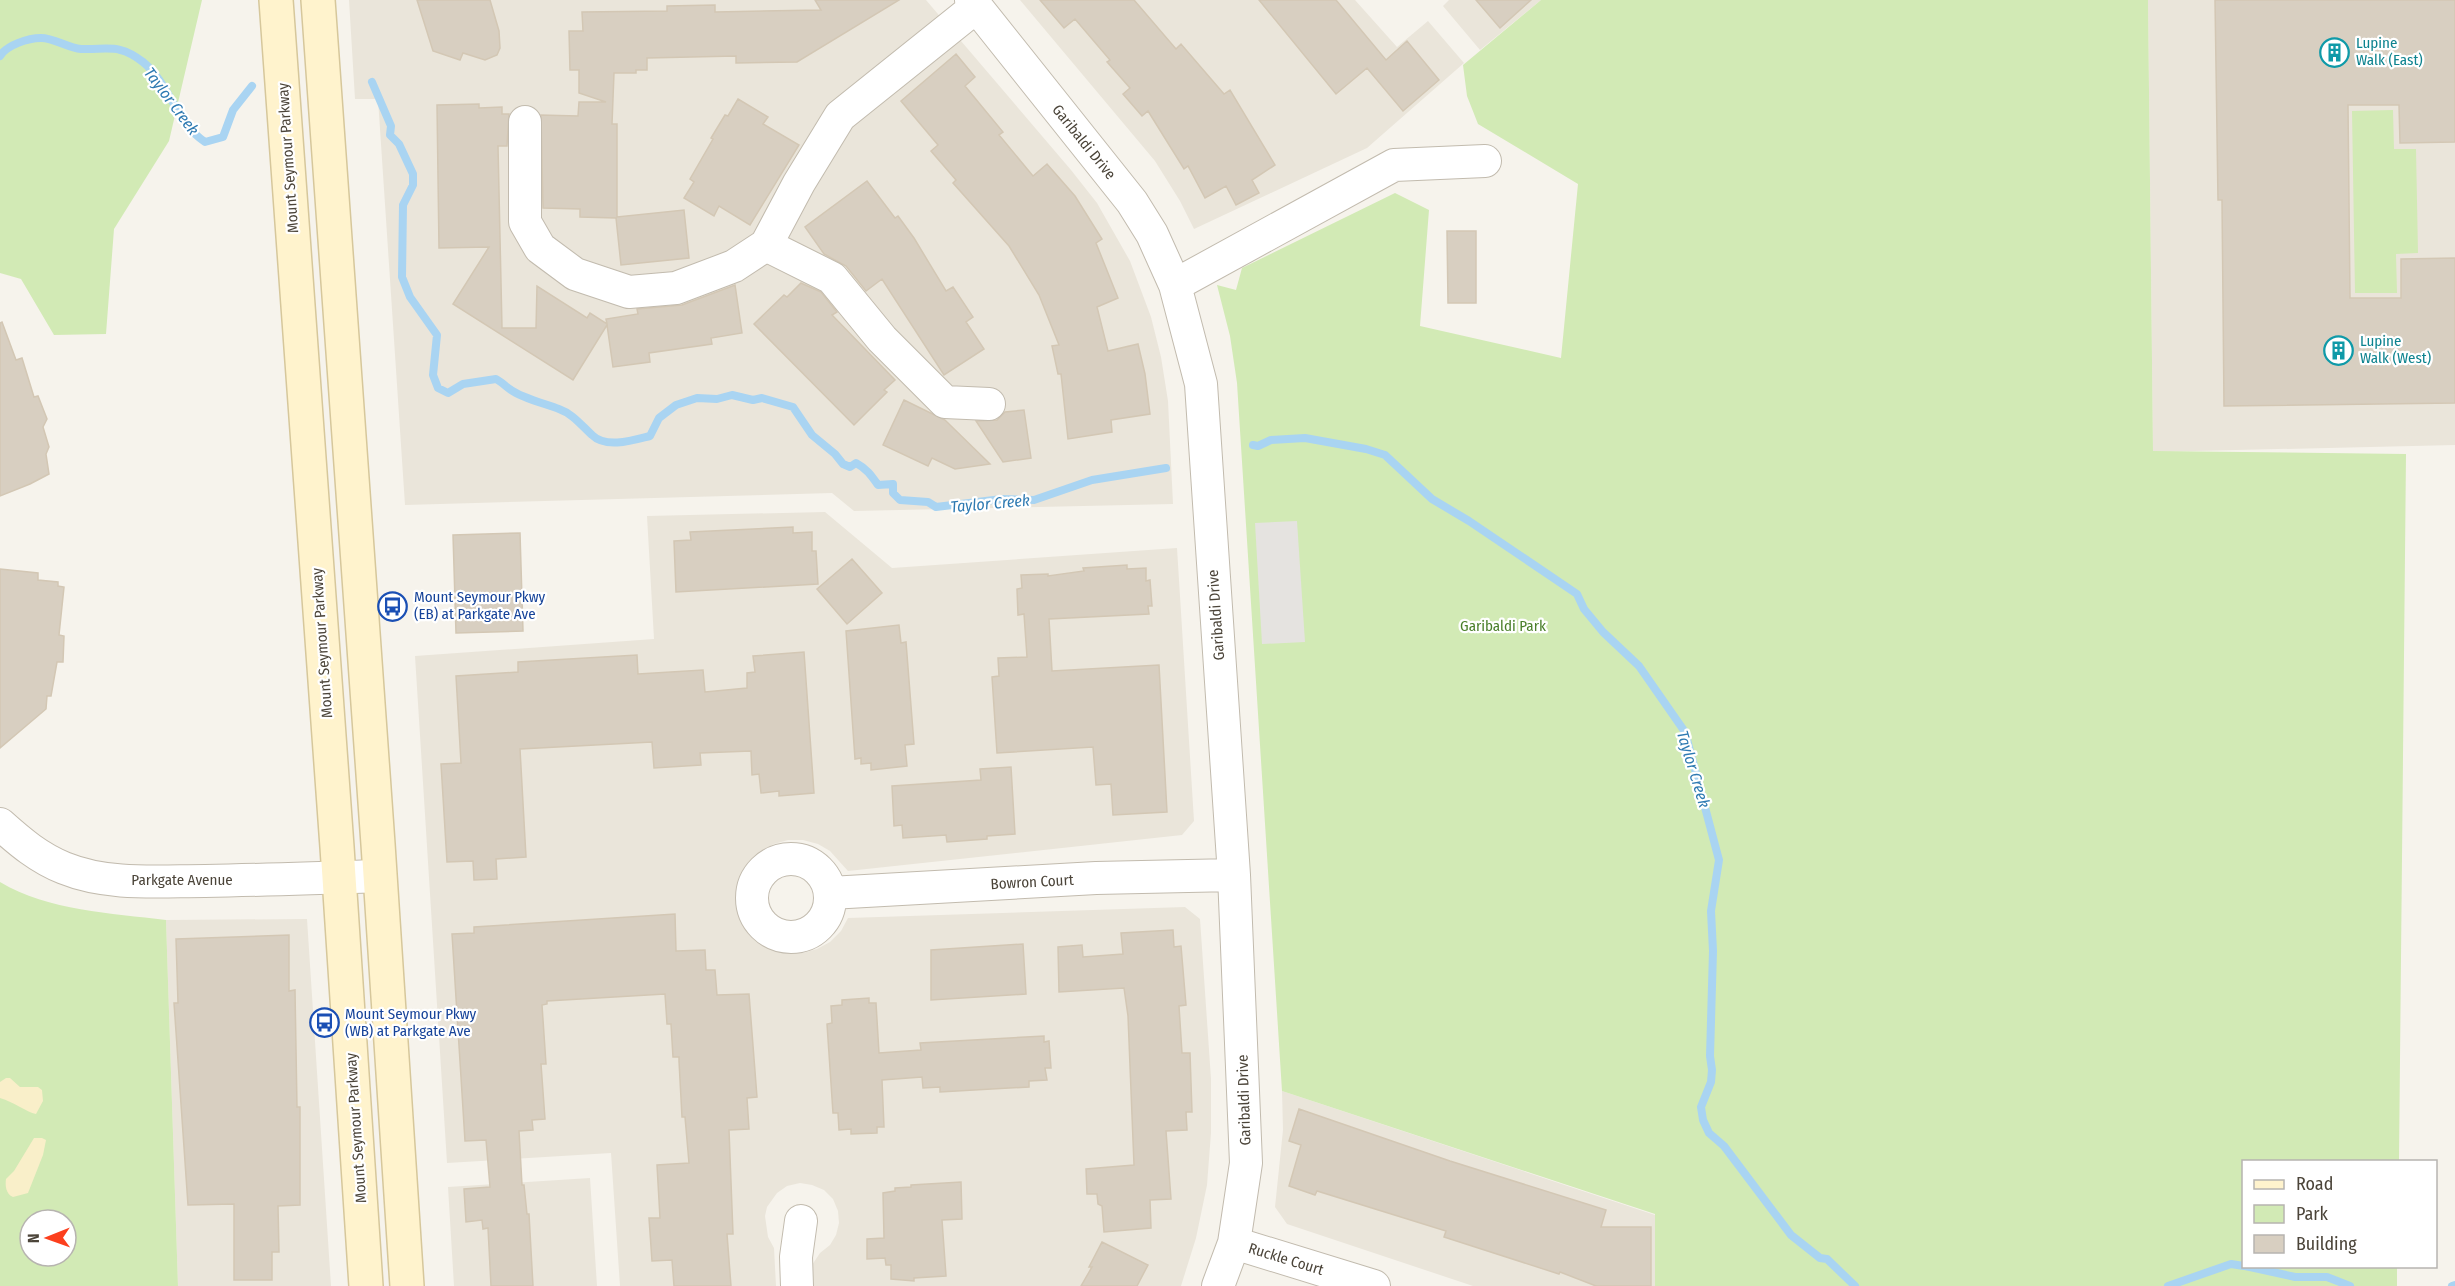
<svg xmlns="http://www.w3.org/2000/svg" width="2455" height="1286" viewBox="0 0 2455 1286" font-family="'Fira Sans Condensed',sans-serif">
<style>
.residential{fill:#eae5da}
.green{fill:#d2eab5;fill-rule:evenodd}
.sand{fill:#f9efc9}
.parking{fill:#e5e3e0}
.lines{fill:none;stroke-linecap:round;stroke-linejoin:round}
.stream{stroke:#a9d4f2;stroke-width:8}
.building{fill:#d8cfc1;stroke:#d3c7b4;stroke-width:1.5}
.minor-casing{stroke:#c2bbae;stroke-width:34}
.secondary-casing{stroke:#d6c79b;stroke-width:36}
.minor{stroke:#fff;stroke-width:32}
.secondary{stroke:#fff3cd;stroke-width:33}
.labels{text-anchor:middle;stroke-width:4.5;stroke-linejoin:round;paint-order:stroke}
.culture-label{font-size:15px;fill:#0d838f;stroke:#fff;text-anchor:start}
.street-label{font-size:15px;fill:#4b4439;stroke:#fff}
.transit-label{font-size:15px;fill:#164399;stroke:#fff;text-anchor:start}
.park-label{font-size:15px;fill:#4a7f2a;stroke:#fff}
.water-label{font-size:16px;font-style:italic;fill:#2e7ab2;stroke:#fff}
</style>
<rect width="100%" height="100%" fill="#f6f3ec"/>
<!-- residential -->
<path class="residential" d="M349,0h577l145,170 26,33 33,58 21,56 10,40 7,44 5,103 -319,7 -22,-18 -427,12 -27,-406h-23z
M1020,0h335l42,47 31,-26 36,42 -97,85 -173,81 -14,-28 -25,-40z
M1449,0h92l-61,50 -37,-44z
M2148,0h307v445l-302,7z
M825,512l67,56 285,-20 17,273 -12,14 -334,36 -18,-20 -12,-7 -15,-4h-15l-14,4 -13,7 -10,10 -8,13 -4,15v14l4,15 7,13 11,10 13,8 14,4h15l14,-4 13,-7 11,-11 7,-13 337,-11 15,12 11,160v54l-4,52 -11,53 -15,48h-373v-15l12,-18 10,-8 6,-10 3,-12 -1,-12 -5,-12 -9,-9 -12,-5 -12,-2 -13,3 -10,7 -10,14 -2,9 3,21 6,11 2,38h-156l-9,-133 -164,10 -32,-507 239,-17 -7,-123z
M307,919l24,367h-153l-12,-366z
M1282,1091l373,124v71h-182l-186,-62 -12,-17 8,-77z
M590,1178l7,108h-143l-6,-99z"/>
<!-- green -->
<path class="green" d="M0,0h202l-33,141 -55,88 -8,105 -52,1 -33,-56 -21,-6z
M1541,0h607l5,451 253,3 -7,707 -155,1v104l153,1v19h-742v-72l-373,-123 -45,-708 -7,-47 -13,-51 19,5 6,-22 153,-75 34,17 -9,116 141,32 17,-174 -100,-60 -11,-28 -4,-31z
M2393,110l1,39h22l2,104 -22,1 1,39h-42l-3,-182z
M0,882c49,29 111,31 166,38l12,366h-178zM30,1220h36v36h-36z"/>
<!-- sand -->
<path class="sand" d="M6,1078h4l10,9h18l4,3 1,11 -7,13c-10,-2 -22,-12 -36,-16v-16z
M34,1138h8l4,2 -3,15 -15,38 -15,4c-7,-3 -8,-11 -7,-18l8,-8z"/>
<!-- parking -->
<path class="parking" d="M1297,521l8,121 -43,2 -7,-121z"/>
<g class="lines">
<!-- stream -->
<path class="stream" d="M0,56c7,-11 28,-18 41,-18 13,0 27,10 40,11 27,1 38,-6 62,13 27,22 33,61 62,80l18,-5 10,-27 19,-24
M372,82l19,44 -1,9 9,9 14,30v11l-10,20 -1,72 8,20 27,38 -4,40 5,13 10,5 15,-9 33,-5c6,3 10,8 15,11 11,8 35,14 48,19 14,5 22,16 33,26 14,14 42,5 58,1l9,-18 17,-13 21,-7 20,1 15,-4 21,5 9,-2 31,9 19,28 23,19 8,10 7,3 6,-4c11,6 15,12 22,22l15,-1v9l7,7 28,2 8,5 66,-8 32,1 58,-20 74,-12
M1253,445l5,1 13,-6 34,-2 61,11 19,6 47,44 37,22 108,73 7,15 19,23 36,34 46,66 34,128 -8,51 2,40 -3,105 2,14 -1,12 -10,25 2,13 6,13 15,13 67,89 29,23 7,1 28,27
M2245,1266l50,11h32l23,9
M2168,1286l63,-22 13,2
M2452,1286l3,-1"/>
</g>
<!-- building -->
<path class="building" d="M417,0h73l9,31 1,17 -3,7 -12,5 -22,-7 -3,7 -27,-9z
M815,0h84l-102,62 -61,1v-7l-89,2v12h-11v3h-22l-2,51h5v93l67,-7 5,48 -68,7 -5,-47 -36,-1v-8l-37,-1 -2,-93 37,1 1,-14h27l-27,-9v-23h-9l-1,-39h14l-1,-19 85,-1v-5l48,-1v7l106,-2z
M1040,0h94l42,49 5,-5 43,50 6,-4 45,75 -23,15 7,13 -23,12 -10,-19 -21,12 -17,-32 -4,3 -36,-58 -6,5 -19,-22 7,-6 -23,-26 3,-2 -35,-41 -11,9z
M1259,0h77l50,60 21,-19 32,39 -36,31 -36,-43 -31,26z
M1476,0h55l-31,28z
M2215,0h240v142l-55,1 -1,-38h-51l2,193h51v-39l54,-1v145l-231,3 -2,-206h-4z
M956,54l19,23 -10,9 38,46 -4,3 34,41 14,-12 28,32 27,43 -6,4 22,55 -21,9 11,44 30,-7 7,30 5,40 -39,6 1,12 -44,7 -7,-65h-3l-6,-28 7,-1 -20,-50 -30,-49 -56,-63 3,-3 -25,-29 7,-6 -37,-44z
M738,99l30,18 -5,7 36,21 -49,80 -31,-19 -5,10 -30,-18 10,-16 -4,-3 23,-40 -2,-1 14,-23 3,1z
M479,104v4l23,-1v7h7l-2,32h-9l4,182h34l1,-42 50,32 3,-5 17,11 -1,-5 32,-5 -1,-5 45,-4 53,-20 7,48 -31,5 1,6 -63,9 1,9 -37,5 -6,-42 -34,55 -120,-76 36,-57 -50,1 -2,-143z
M867,181l28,37 3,-2 16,22 32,53 7,-4 20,30 -7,5 18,27 -40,26 -62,-96 -16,12 -20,-25 -22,-12 -19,-27z
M1447,231h29v72h-28z
M801,283l20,9 16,20 -5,3 63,65 -11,10 3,2 -33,33 -100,-101 30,-29 3,2z
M2,322l14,38 6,-2 12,39 4,-1 9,23 -4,8 6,20 -3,7 3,20 -19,10 -30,12v-173z
M904,400l41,20 45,44 -35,5 -23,-11 -4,8 -45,-21z
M1024,410l7,48 -28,4 -27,-41 21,-1 8,-8z
M793,527v6l19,-1v19h4l2,33 -142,8 -2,-51 17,-1 -1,-8z
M520,533l3,98 -67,2 -3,-98z
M852,559l30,34 -35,31 -30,-35z
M1127,565v4l19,-1v13l4,-1 2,26h-4l1,8 -100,5 3,52 107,-6 8,147 -54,3 -2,-31 -15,1 -3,-38 -96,6 -5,-76 7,-1 -1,-18 29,-1 -3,-43 -6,1 -1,-26 5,-1 -1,-13 27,-1v2l36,-5 -1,-3z
M0,569l38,4v7l20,2v4l6,1 -5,48 5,1 -1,26h-6l-6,34h-4l-1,13 -46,39z
M899,625l2,18 5,-1 8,102 -9,1 2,21 -36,4v-7l-10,1v-6l-6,1 -9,-128z
M804,652l10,141 -35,3v-5l-18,2 -2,-19 -7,1 -1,-24 -51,2 1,12 -47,3 -2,-26 -132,7 6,108 -30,2 1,20 -23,1 -1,-19 -26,1 -6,-98 20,-1 -5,-87 62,-4v-10l119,-7 1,19 65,-4 2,22 42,-4v-15l8,-1 -2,-16z
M1011,767l4,67 -28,2v3l-40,3 -1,-7 -43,3 -1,-13 -8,1 -2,-40 89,-6 -1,-11z
M675,914l1,37 29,-1 1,20h9l2,25 32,-1 8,103 -10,1 2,31 -20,1 4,104h-6l4,52h-57l-2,-26 -20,1 -3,-43h11l-3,-53 32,-2 -4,-46h-3l-3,-56v-4h-6l-2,-33h-4l-2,-30 -118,7v3l-5,1 4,59h-5l4,55 -13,1 1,10 -14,1 3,54h2l3,29h2l4,72h-42l-3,-58 -5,1 -1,-9 -16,2 -2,-33 26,-2 -4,-47 -21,1 -13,-207 22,-1v-6z
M1173,930l1,17 7,-1 5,59 -7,1 3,47h8l2,59h-6l1,18 -21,1 5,68 -21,1 1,28 -47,4 -2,-26 -4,-2 -1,-10h-10l-1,-25 48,-4 -6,-149 -4,-28 -65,4 -1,-45 24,-2 1,12 40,-3 -2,-21z
M289,935v56l6,-1 2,117h3v98l-22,1 1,46h-7v28h-38v-76l-46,1 -14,-202h4l-2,-64z
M1023,944l3,50 -95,6v-50z
M869,998v5h7l3,50 42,-3 -1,-7 124,-7v6l5,-1 2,27h-6l2,12 -18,1v6l-89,5v-5l-17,1 -1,-11 -40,3 2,47h-7v6l-26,1v-5l-12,1 -1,-17h-5l-6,-89 5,-1 -1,-17 11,-1v-5z
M1299,1109l151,52 156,49 -5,17h50v59h-55l-36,-14 -1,2 -115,-37 2,-6 -129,-40 -2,4 -26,-9 12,-41 -12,-4z
M961,1182l1,37 -20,1 4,56 -32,2v3l-23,-2v-14h-5l-1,-7 -18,1v-20l17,-1 -1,-45 12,-2v-3l16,-1v-2z
M1102,1242l46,23 -11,21h-56l11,-19h-3z"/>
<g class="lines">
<defs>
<path id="minor" d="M971,0l161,202 20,32 23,51 26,99 33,491 12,288 -12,80 -16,43
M525,122v100l15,26 35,26 54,18 47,-4 58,-22 32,-21 33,-62 41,-67 136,-109
M766,245l66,33 50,61 63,63 44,2
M1175,285l219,-120 91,-4
M0,824c20,18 39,34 64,44 44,18 95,13 141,13 58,-1 117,-3 175,-5
M752 898a39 39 0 1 1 78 0a39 39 0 1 1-78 0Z
M830,893l266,-15 138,-3
M1234,1243l140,43
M797,1286l-1,-29 5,-36"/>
<path id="secondary" d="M276,0l61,847 29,439
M318,0l60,844 29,442"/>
</defs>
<!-- minor casing -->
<use href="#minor" class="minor-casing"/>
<!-- secondary casing -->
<use href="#secondary" class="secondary-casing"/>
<!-- minor -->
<use href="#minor" class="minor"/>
<!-- secondary -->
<use href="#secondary" class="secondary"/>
</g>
<!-- icons -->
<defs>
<symbol id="building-ring" viewBox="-11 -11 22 22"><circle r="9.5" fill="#fff" stroke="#0f9aa8" stroke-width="1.5"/><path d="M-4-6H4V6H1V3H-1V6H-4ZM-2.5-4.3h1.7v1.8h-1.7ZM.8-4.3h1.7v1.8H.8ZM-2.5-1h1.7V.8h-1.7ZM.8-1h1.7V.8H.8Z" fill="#0f9aa8"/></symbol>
<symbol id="bus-ring" viewBox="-11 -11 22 22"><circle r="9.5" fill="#fff" stroke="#1a4fb4" stroke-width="1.5"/><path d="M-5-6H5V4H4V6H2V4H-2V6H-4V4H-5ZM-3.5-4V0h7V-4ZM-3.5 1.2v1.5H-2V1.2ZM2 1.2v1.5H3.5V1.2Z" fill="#1a4fb4"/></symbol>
</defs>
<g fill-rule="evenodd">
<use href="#building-ring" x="2318" y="36" width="33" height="33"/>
<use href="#building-ring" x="2322" y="334" width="33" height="33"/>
<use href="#bus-ring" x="376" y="590" width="33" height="33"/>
<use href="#bus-ring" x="308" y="1006" width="33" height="33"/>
</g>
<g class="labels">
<!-- culture labels -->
<g class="culture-label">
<text x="2356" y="48">Lupine<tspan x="2356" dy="17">Walk (East)</tspan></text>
<text x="2360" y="346">Lupine<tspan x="2360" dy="17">Walk (West)</tspan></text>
</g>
<!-- street labels -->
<g class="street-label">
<text transform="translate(1084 142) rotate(51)" y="5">Garibaldi Drive</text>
<text transform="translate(288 158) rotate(-94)" y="5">Mount Seymour Parkway</text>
<text transform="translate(1216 615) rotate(-94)" y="5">Garibaldi Drive</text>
<text transform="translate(322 643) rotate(-94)" y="5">Mount Seymour Parkway</text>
<text x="182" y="885">Parkgate Avenue</text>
<text transform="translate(1032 882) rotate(-3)" y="5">Bowron Court</text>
<text transform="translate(1244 1100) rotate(-92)" y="5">Garibaldi Drive</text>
<text transform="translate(356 1128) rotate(-94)" y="5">Mount Seymour Parkway</text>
<text transform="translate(1286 1259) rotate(17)" y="5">Ruckle Court</text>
</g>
<!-- transit labels -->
<g class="transit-label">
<text x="414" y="602">Mount Seymour Pkwy<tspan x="414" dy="17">(EB) at Parkgate Ave</tspan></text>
<text x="345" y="1019">Mount Seymour Pkwy<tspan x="345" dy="17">(WB) at Parkgate Ave</tspan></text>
</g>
<!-- park labels -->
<g class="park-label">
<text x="1503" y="631">Garibaldi Park</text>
</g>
<!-- water labels -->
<g class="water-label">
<text transform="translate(172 101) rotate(53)" y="6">Taylor Creek</text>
<text transform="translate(990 503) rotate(-5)" y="6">Taylor Creek</text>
<text transform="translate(1694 769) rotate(73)" y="6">Taylor Creek</text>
</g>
</g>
<!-- legend -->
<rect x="2242" y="1160" width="195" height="108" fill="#ffffff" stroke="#b7b4b0" stroke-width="1.5"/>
<rect x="2254" y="1180" width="30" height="9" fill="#fff3cd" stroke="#b7b4b0" stroke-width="1.5"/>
<text x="2296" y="1190" font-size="18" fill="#4b4439">Road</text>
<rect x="2254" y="1205" width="30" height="18" fill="#d2eab5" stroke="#b7b4b0" stroke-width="1.5"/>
<text x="2296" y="1220" font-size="18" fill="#4b4439">Park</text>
<rect x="2254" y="1235" width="30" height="18" fill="#d8cfc1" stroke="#b7b4b0" stroke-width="1.5"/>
<text x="2296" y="1250" font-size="18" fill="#4b4439">Building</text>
<!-- north arrow -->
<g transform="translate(48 1238) rotate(269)"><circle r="28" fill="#ffffff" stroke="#b7b4b0" stroke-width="1.5"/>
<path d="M0-4.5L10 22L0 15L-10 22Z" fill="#fc3f1d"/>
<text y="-9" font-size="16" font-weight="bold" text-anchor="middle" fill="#4b4439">N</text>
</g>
</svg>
